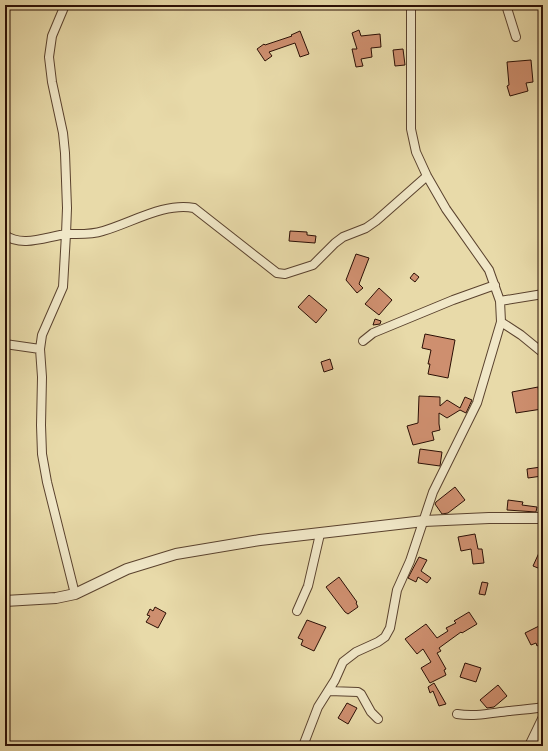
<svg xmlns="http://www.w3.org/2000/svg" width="548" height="751" viewBox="0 0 548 751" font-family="Cardo,serif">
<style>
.building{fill:#ce8f6f;stroke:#2b0f05}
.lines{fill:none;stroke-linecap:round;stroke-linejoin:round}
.minor-casing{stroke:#5a422e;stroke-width:10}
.tertiary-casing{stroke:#5a422e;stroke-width:12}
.minor{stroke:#f0e7c7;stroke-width:8}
.tertiary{stroke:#f0e7c7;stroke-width:10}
</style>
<rect width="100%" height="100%" fill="#e8daa9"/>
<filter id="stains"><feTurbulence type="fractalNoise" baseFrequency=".005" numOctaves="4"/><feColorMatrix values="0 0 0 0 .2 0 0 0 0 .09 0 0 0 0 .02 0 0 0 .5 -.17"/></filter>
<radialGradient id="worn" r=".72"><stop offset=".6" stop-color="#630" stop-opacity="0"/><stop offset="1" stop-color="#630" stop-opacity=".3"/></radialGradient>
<!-- building -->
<path class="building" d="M359,30l2,6 19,-2 1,13 -10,1 1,9 -11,2 2,7 -7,1 -4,-18h5l-5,-16z
M300,31l9,23 -9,3 -5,-14 -26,9 3,4 -7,5 -8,-12 7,-5 1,1 27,-9 -1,-1z
M403,49l2,16 -10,1 -2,-16z
M531,60l2,22 -7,1 2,8 -18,5 -3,-10 2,-1 -2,-23z
M290,231l17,1v3l9,1 -1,7 -26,-2z
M356,254l13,4 -10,26 4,4 -6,5 -11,-13z
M414,273l5,4 -4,5 -5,-4z
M379,288l13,12 -13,15 -14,-11z
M309,295l18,15 -11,13 -18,-16z
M375,319l6,2 -1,3 -7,1z
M425,334l30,6 -7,38 -20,-4 2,-10h-2l3,-14 -9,-2z
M330,359l3,10 -9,3 -3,-10z
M538,387l4,22 -26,4 -4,-21z
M419,396l21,1v9l7,-6 13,8 5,-11 7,3 -6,13 -6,-3 -13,8 -8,-5v11l1,6 -8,2 2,8 -21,5 -6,-19 11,-3z
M420,449l22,3 -2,14 -22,-3z
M541,467l1,9 -14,2 -1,-9z
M455,487l10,13 -17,13 -6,1 -7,-10 1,-2z
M508,500l15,2 -1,3 15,2 -1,5 -29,-2z
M475,534l3,15h4l2,14 -11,1 -2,-15 -10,2 -3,-14z
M543,544v26l-10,-4z
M419,557l8,3 -6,11 10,7 -4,5 -9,-6 -2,5 -8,-4z
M339,577l18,25 -1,1 2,4 -10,7 -3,-2 -19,-25z
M482,582l6,1 -3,12 -6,-1z
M155,607l11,6 -8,15 -12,-6 4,-6 -3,-1 3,-6 3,2z
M469,612l8,12 -15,9 -1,-1 -22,16 2,3 -4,2 9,16 -2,1 2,5 -16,8 -9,-15 10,-6 -8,-13 -6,5 -12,-15 21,-15 11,14 11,-7 -2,-3 10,-5 -2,-2z
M307,620l19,7 -12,24 -13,-6 2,-5 -5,-2z
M543,624v19l-6,3 -1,-3 -5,2 -6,-12z
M465,663l16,5 -5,14 -16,-5z
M434,683l12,21 -7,2 -6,-15 -3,2 -2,-6z
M498,685l9,11 -13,11 -7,1 -7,-8z
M347,703l10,5 -9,16 -10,-6z"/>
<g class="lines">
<defs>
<path id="minor" d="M65,5l-13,31 -3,21 3,25 11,51 2,20 2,55 -1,26 -3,53 -21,48 -2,14 2,28 -1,48 1,29 5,28 28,112
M506,5l10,32
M5,235c17,13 43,1 62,-1 13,0 24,1 36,-3 28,-8 62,-29 91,-23l83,65 8,1 28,-9 22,-22 8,-6 23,-9 10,-7 51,-45
M500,301l43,-7
M501,322l20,13 22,18
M363,341l10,-8 80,-33 42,-15
M5,344l35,5
M297,611l11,-25 12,-52
M329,691l29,1 3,2 10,18 7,7
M457,714c18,3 34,-1 52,-3 11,-1 23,-2 34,-4
M303,746l15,-39 17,-27 8,-18 13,-10 22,-10 7,-5 5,-9 7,-38 13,-29 23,-69 44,-89 24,-81 -1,-21 -11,-31 -43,-61 -19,-33 -11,-24 -5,-23v-124"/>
<path id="tertiary" d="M5,601l51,-3 19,-4 52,-25 49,-15 84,-14 164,-19 65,-3h54
M530,746l13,-27"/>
</defs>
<!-- minor casing -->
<use href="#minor" class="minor-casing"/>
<!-- tertiary casing -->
<use href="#tertiary" class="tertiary-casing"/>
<!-- minor -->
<use href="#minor" class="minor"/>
<!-- tertiary -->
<use href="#tertiary" class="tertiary"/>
</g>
<!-- margin -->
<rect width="548" height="751" fill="none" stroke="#e8daa9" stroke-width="20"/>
<rect x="6" y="6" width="536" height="739" fill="none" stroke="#2b0f05" stroke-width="2"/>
<rect x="10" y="10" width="528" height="731" fill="none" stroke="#2b0f05"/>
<rect width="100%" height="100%" filter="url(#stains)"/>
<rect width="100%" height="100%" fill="url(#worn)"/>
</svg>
